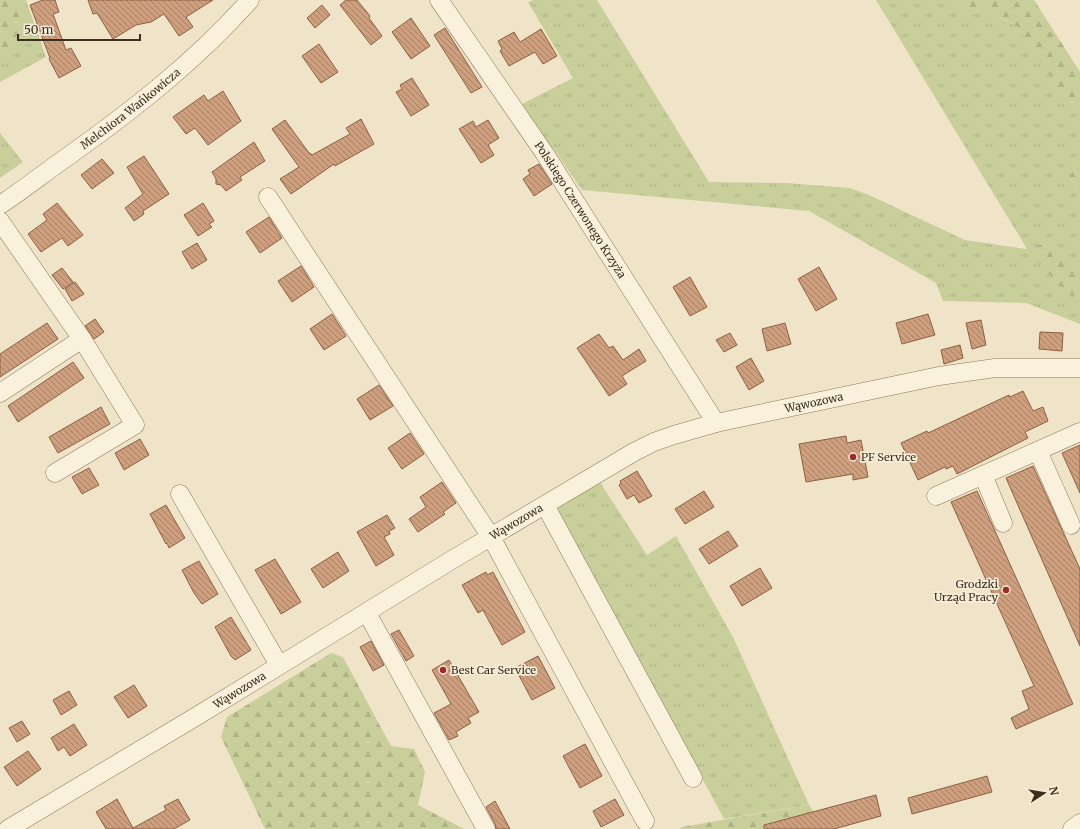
<svg xmlns="http://www.w3.org/2000/svg" width="1080" height="829" viewBox="0 0 1080 829" font-family="Merriweather,serif">
<style>
.grass{fill:url(#grass-tufts)}
.forest{fill:url(#forest-firs)}
.building{fill:url(#building-back-hatch);stroke:#8d5f41}
.lines{fill:none;stroke-linecap:round;stroke-linejoin:round}
.minor-casing{stroke:#8d765c;stroke-width:19}
.minor{stroke:#faf1dc;stroke-width:18}
.poi-dot{fill:#9e2a2b;stroke:#f7eed8;stroke-width:1.5}
.labels{text-anchor:middle;stroke-width:3.5;stroke-linejoin:round;paint-order:stroke}
.street-label{font-size:11px;fill:#3d2e20;stroke:#f7eed8}
.poi-label{font-size:11px;fill:#3d2e20;stroke:#f7eed8;text-anchor:start}
</style>
<defs>
<pattern id="grass-tufts" width="24" height="20" patternUnits="userSpaceOnUse"><rect width="24" height="20" fill="#c9cf9b"/><path d="M3 7l-1-3M5 7V3M7 7l1-3M15 17l-1-3M17 17v-4M19 17l1-3" fill="none" stroke="#aeb285"/></pattern>
<pattern id="forest-firs" width="22" height="20" patternUnits="userSpaceOnUse"><rect width="22" height="20" fill="#c9cf9b"/><path d="M5 1l3.5 6h-7zM16 11l3.5 6h-7z" fill="#aeb285"/></pattern>
<pattern id="building-back-hatch" width="6" height="6" patternUnits="userSpaceOnUse"><rect width="6" height="6" fill="#cf9f7d"/><path d="M-1 5l2 2M0 0l6 6M5-1l2 2" fill="none" stroke="#a98266"/></pattern>
</defs>
<rect width="100%" height="100%" fill="#f0e4c8"/>
<!-- grass -->
<path class="grass" d="M0,0h26l20,57 -46,25z
M533,0h64l112,182 77,1 64,5 19,7 96,45 62,9 -151,-249h82l9,13 16,-1 32,12 65,86v65l-6,-5 -5,6 11,20v72l-4,-1 -8,27 12,5v25l-54,-21 -83,-2 -7,-18 -127,-72 -227,-21 -60,-86 51,-26 -45,-76z
M0,133l23,29 -23,16z
M598,479l49,76 29,-19 57,101 76,168 -85,14 -168,-312z"/>
<!-- forest -->
<path class="forest" d="M0,0h25l-7,41 -9,11 -9,-1z
M958,0h76l46,72v46l-65,-94 -32,-12 -16,1z
M1074,170l6,5v21l-11,-20z
M1043,244l32,23 5,1v31l-12,-5 -41,-45z
M331,653l12,4 48,89 23,3 11,23 -7,33 46,24h-199l-44,-92 6,-20z
M809,805l18,24h-147l2,-2z"/>
<!-- building -->
<path class="building" d="M43,0h12l4,12 -6,2 13,36 5,-2 10,18 -22,12 -10,-19 1,-1 -20,-53z
M88,0h125l-27,17 7,10 -14,9 -15,-22 -13,8 -15,3 -23,14 -16,-26 -4,1z
M346,0h11l13,16 -1,2 13,18 -11,9 -31,-40z
M322,5l8,10 -15,13 -8,-10z
M411,18l19,28 -19,13 -19,-27z
M445,28l37,59 -11,6 -37,-58z
M541,29l16,27 -14,8 -8,-12 -26,14 -9,-15 2,-2 -4,-8 16,-9 6,10z
M319,44l19,28 -17,11 -19,-27z
M412,78l17,27 -18,11 -15,-24 6,-3 -2,-4z
M223,91l18,30 -33,24 -13,-17 -9,6 -13,-17 31,-22 4,6z
M361,119l13,25 -39,22 -1,-2 -43,30 -11,-15 19,-12 -27,-38 13,-9 24,33h1l2,2 38,-21 -4,-6z
M488,120l11,18 -11,7 6,10 -13,8 -22,-34 14,-8 3,6z
M254,142l11,19 -25,16 2,3 -16,11 -5,-6 -5,-1v-5l-4,-7z
M144,156l25,38 -26,17 1,3 -10,7 -9,-13 18,-14 -16,-27z
M102,159l12,14 -22,16 -11,-14z
M539,164l13,20 -18,12 -11,-17 7,-5 -2,-4z
M57,203l26,32 -15,11 -6,-8 -21,14 -13,-18 19,-14 -4,-6z
M203,203l11,18 -5,3 3,3 -14,9 -14,-21z
M269,217l13,21 -22,15 -14,-21z
M197,243l10,17 -15,9 -10,-17z
M301,266l13,21 -22,15 -14,-21z
M819,267l18,32 -21,12 -18,-32z
M62,268l11,14 -10,7 -11,-14z
M690,277l17,30 -17,9 -17,-29z
M75,282l9,12 -12,7 -7,-12z
M332,314l14,22 -22,14 -14,-21z
M928,314l7,21 -33,9 -6,-21z
M95,319l9,13 -10,7 -9,-13z
M981,320l5,25 -14,4 -6,-26z
M47,323l11,16 -58,38v-23z
M785,323l6,21 -24,7 -5,-22z
M1040,332l23,1 -1,18 -23,-2z
M730,333l7,12 -13,7 -8,-12z
M599,334l10,14 4,-2 10,14 16,-11 7,12 -24,15 5,8 -18,12 -32,-48z
M960,345l3,13 -19,6 -3,-14z
M751,358l13,23 -15,9 -13,-23z
M73,362l11,16 -66,44 -10,-16z
M379,385l14,21 -23,14 -13,-21z
M1023,391l10,20 10,-4 5,14 -23,11 3,6 -71,36 -4,-8 -7,3 -1,-2 -27,13 -17,-37 26,-12 1,2 81,-38 1,2z
M101,407l9,17 -52,29 -9,-16z
M410,433l14,21 -22,15 -14,-21z
M846,436l1,7 14,-3 7,37 -15,3v-6l-47,8 -7,-38z
M140,439l9,16 -25,15 -9,-17z
M1080,445v48l-18,-40z
M1033,466l47,103v77l-74,-168z
M89,468l10,17 -17,9 -10,-17z
M637,471l15,25 -13,7 -5,-8 -7,4 -8,-14 2,-2 -1,-2z
M442,482l14,21 -13,9 2,2 -27,18 -9,-13 17,-12 -6,-10z
M704,491l10,16 -29,17 -10,-15z
M977,491l96,213 -57,25 -5,-11 18,-9 -7,-18 12,-5 -83,-184z
M166,505l19,33 -16,10 -2,-5 -1,1 -16,-30z
M387,515l8,13 -6,3 1,3 -6,3 10,18 -18,11 -19,-34z
M728,531l10,15 -29,18 -10,-15z
M338,552l11,19 -26,17 -12,-19z
M275,559l26,43 -20,12 -26,-44z
M199,561l19,33 -16,10 -8,-11 -12,-23z
M760,568l12,20 -30,18 -12,-20z
M486,572l1,3 6,-3 32,60 -23,13 -19,-35 -5,3 -16,-28z
M231,617l20,33 -16,10 -4,-4 -16,-29z
M399,630l15,26 -8,5 -15,-27z
M371,641l13,24 -11,6 -13,-24z
M538,656l17,32 -23,12 -17,-32z
M449,660l30,52 -11,6 3,5 -15,9 2,4 -9,4 -15,-27 17,-9 -19,-34z
M134,685l13,21 -19,12 -14,-21z
M69,691l8,14 -16,10 -8,-15z
M22,721l8,13 -13,8 -8,-14z
M74,724l13,21 -17,11 -6,-9 -6,4 -7,-13z
M585,744l17,32 -22,12 -17,-32z
M28,751l13,18 -24,17 -13,-19z
M987,776l5,16 -80,22 -4,-16z
M876,795l5,21 -47,13h-70v-4z
M117,799l16,29 33,-18 -2,-4 14,-7 12,21 -16,9h-68l-10,-17z
M615,799l9,16 -23,12 -8,-16z
M495,801l15,28h-14l-1,-5 -9,-17z"/>
<g class="lines">
<defs>
<g id="minor">
<path id="s1" d="M439,0l106,154 171,269"/>
<path d="M268,197l223,340 154,284"/>
<path id="s2" d="M0,205c23,-15 44,-32 67,-48 66,-47 129,-96 183,-157"/>
<path d="M0,221l82,118 53,86 -80,48"/>
<path d="M0,393l82,-54"/>
<path d="M1038,451l33,74"/>
<path d="M983,475l20,48"/>
<path d="M180,494l99,171"/>
<path d="M936,496l144,-64"/>
<path d="M545,505l148,273"/>
<path d="M367,613l119,216"/>
<path id="s3" d="M8,829l189,-113 253,-155 184,-109 20,-10 20,-7 42,-12 223,-47 56,-8h85"/>
<path d="M1072,829l8,-6"/>
</g>
</defs>
<!-- minor casing -->
<use href="#minor" class="minor-casing"/>
<!-- minor -->
<use href="#minor" class="minor"/>
</g>
<!-- markers -->
<g class="poi-dot">
<circle cx="853" cy="457" r="4"/>
<circle cx="1006" cy="590" r="4"/>
<circle cx="443" cy="670" r="4"/>
</g>
<g class="labels">
<!-- street labels -->
<g class="street-label">
<text dy="4" stroke="none"><textPath href="#s2" startOffset="162">Melchiora Wańkowicza</textPath></text>
<text dy="4" stroke="none"><textPath href="#s1" startOffset="253">Polskiego Czerwonego Krzyża</textPath></text>
<text dy="4" stroke="none"><textPath href="#s3" startOffset="918">Wąwozowa</textPath></text>
<text dy="4" stroke="none"><textPath href="#s3" startOffset="594">Wąwozowa</textPath></text>
<text dy="4" stroke="none"><textPath href="#s3" startOffset="270">Wąwozowa</textPath></text>
</g>
<!-- poi labels -->
<g class="poi-label">
<text x="861" y="461">PF Service</text>
<text x="998" y="588" text-anchor="end">Grodzki<tspan x="998" dy="13">Urząd Pracy</tspan></text>
<text x="451" y="674">Best Car Service</text>
</g>
</g>
<!-- north arrow -->
<g transform="translate(1044 793) rotate(78)" stroke="#f7eed8" stroke-width="3" paint-order="stroke">
<path d="M0-3L7 15L0 10L-7 15Z" fill="#3d2e20"/>
<text y="-6" font-size="11" font-weight="bold" text-anchor="middle" fill="#3d2e20">N</text>
</g>
<!-- scale -->
<path d="M18 34v6h122v-6" fill="none" stroke="#3d2e20" stroke-width="2"/>
<text x="24" y="34" font-size="12" fill="#3d2e20" stroke="#f7eed8" stroke-width="3" paint-order="stroke">50 m</text>
</svg>
